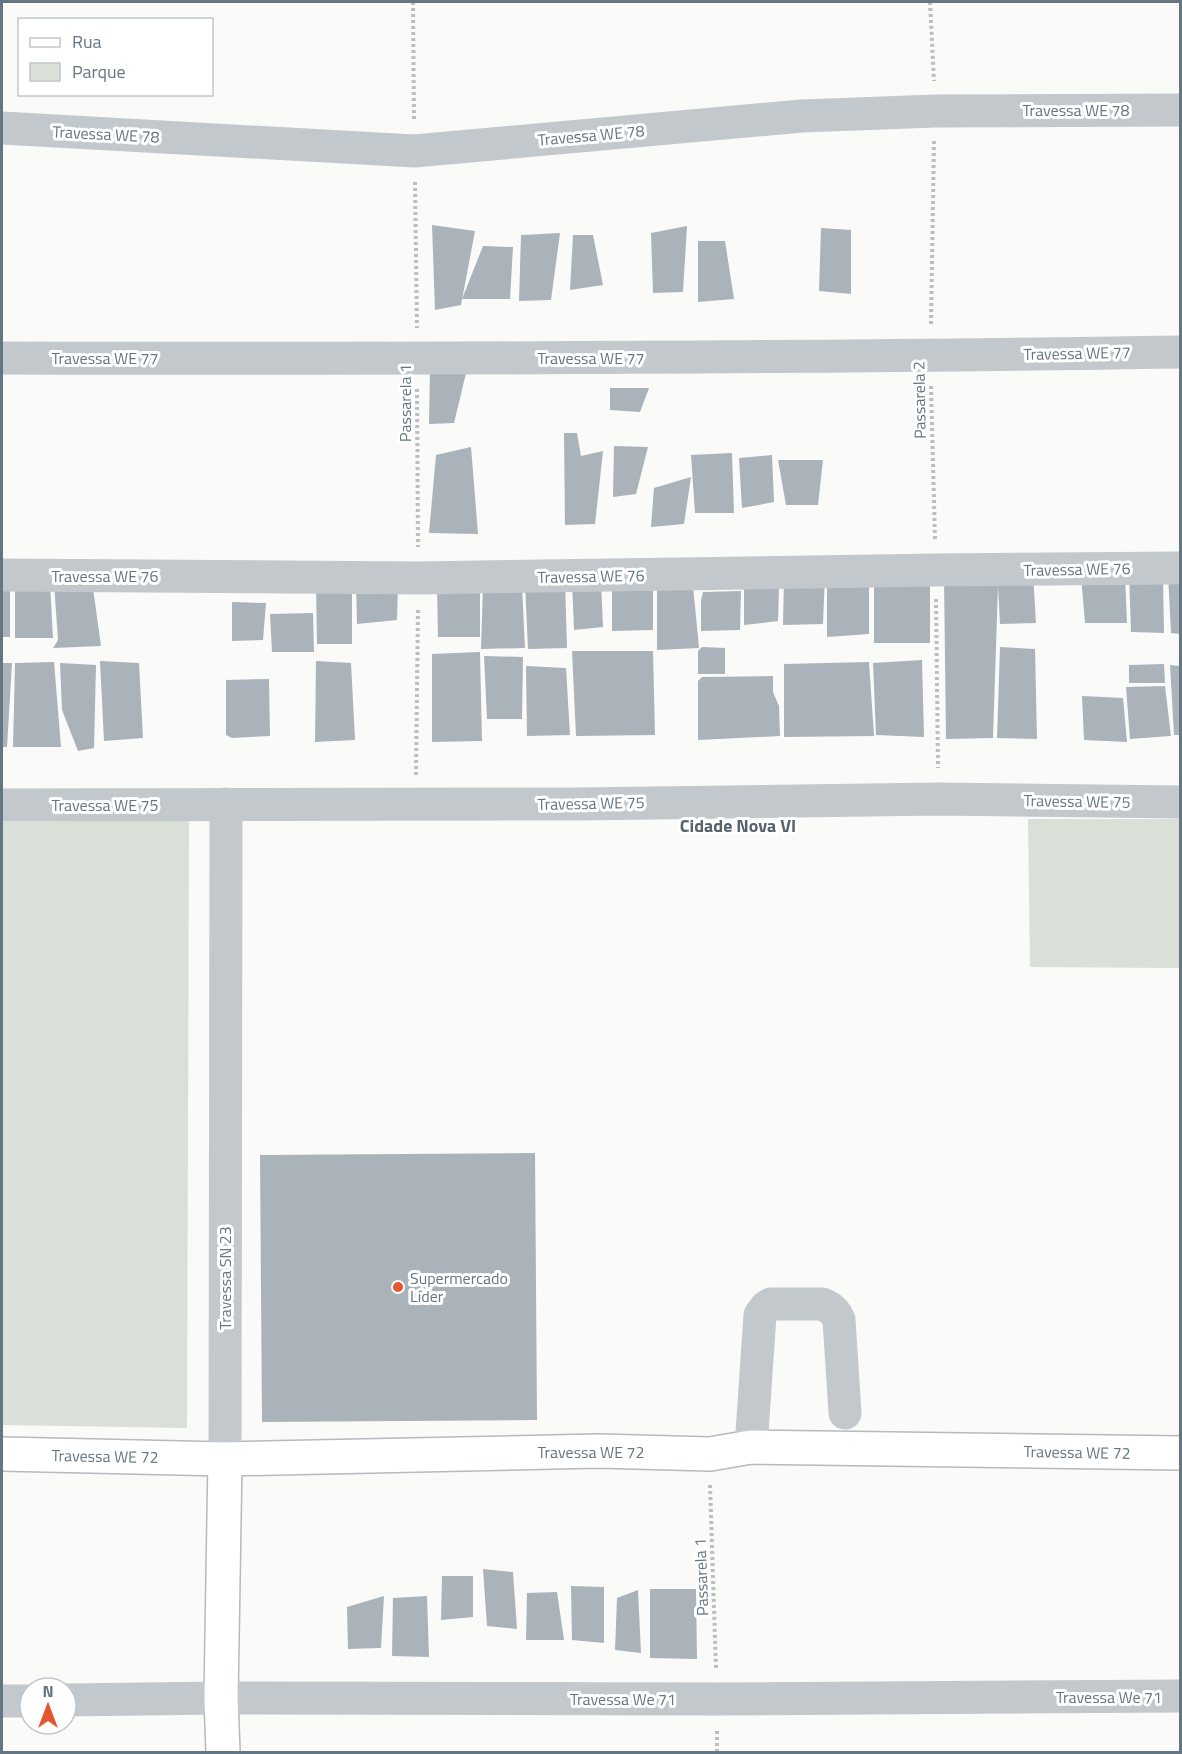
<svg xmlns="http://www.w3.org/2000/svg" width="1182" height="1754" viewBox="0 0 1182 1754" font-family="'Titillium Web',sans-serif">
	<rect width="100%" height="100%" fill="#fafaf8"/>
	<!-- green -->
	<g fill="#dadfd7">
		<path d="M1028,819H1180V968L1030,967Z"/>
		<path d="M189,820L187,1428L2,1425V822Z"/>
	</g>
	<!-- building -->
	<g fill="#aab3b9">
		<path d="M432,225L475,231L461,305L435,310Z"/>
		<path d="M687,226L683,292L653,293L651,233Z"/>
		<path d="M821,228L851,230V294L819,291Z"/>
		<path d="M560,233L551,300L519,301L521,235Z"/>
		<path d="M573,235H593L603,285L570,290Z"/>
		<path d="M698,241H725L734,299L698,302Z"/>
		<path d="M483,246L513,247L510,299H462Z"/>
		<path d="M468,365L454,423L429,424L430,369Z"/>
		<path d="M610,388H649L640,412L610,410Z"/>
		<path d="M564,433H577L581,456L603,451L595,524L565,525Z"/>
		<path d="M614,446L648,447L636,494L613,497Z"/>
		<path d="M471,447L478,534L429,533L436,455Z"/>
		<path d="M732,453L734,513H695L691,455Z"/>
		<path d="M772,455L774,502L742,508L739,458Z"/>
		<path d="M778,460H823L818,505H786Z"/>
		<path d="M691,477L684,524L651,527L654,488Z"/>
		<path d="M930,573V643H874V575Z"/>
		<path d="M1033,574L1036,623L1000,624L998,586L993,738L946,739L944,578Z"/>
		<path d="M1125,574L1127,623H1085L1081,575Z"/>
		<path d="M1168,574H1180V634L1171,633Z"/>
		<path d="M825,575L823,624L783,625L784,577Z"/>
		<path d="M1129,575H1163L1164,633L1131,632Z"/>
		<path d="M869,576V634L827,637V577Z"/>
		<path d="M653,579V630L612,631V581Z"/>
		<rect x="2" y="581" width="8" height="56"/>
		<path d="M15,581L50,583L53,638H15Z"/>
		<path d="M92,581L101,646L53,648L58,640L54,583Z"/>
		<path d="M565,581L567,648L528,649L525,583Z"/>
		<path d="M572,581H601L603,627L574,630Z"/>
		<path d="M356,583H398L397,620L357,624Z"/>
		<path d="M316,584L352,585V644H317Z"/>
		<path d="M480,584V637H438L437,586Z"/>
		<path d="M483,586H522L525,648L481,649Z"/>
		<path d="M657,586H693L699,648L657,650Z"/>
		<path d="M779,586L778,621L744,625V589Z"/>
		<path d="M741,591L740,630L701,631V600L703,592Z"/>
		<path d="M232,602L266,603L263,640L232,641Z"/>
		<path d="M313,613L314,652H272L270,614Z"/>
		<path d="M702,647L725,648V674H698V651Z"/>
		<path d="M1000,647L1035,649L1037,739L997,738Z"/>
		<path d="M572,651H653L655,735L576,736Z"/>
		<path d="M480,652L482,741L432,742V654Z"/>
		<path d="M484,656L523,657L522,719H487Z"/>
		<path d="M922,660L924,737L876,735L873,663Z"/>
		<path d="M100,661L139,663L143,738L104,741Z"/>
		<path d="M316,661L351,663L355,740L315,742Z"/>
		<path d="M54,662L61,747H13L15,663Z"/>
		<path d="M869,662L874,736L784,737V664Z"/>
		<path d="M2,663H12L7,747H2Z"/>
		<path d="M60,663L96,665L94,748L78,751L62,710Z"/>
		<path d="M1164,664L1165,683H1129V665Z"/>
		<path d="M1170,665L1180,666V735H1174Z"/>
		<path d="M526,666L566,668L570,735L527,736Z"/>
		<path d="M773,676V692L779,706L780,736L698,740V681L702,677Z"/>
		<path d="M269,679L270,736L232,738L226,735V680Z"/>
		<path d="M1165,686L1171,736L1130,739L1126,687Z"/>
		<path d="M1082,696L1123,698L1127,742L1084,740Z"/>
		<path d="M535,1153L537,1420L262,1422L260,1155Z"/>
		<path d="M483,1569L513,1572L517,1629L487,1626Z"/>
		<path d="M442,1576H473V1617L441,1620Z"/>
		<path d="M571,1586L604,1587V1643L572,1640Z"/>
		<path d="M650,1589H696L697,1659L650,1658Z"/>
		<path d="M638,1590L641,1653L615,1650L617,1598Z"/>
		<path d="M557,1592L564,1640H526L527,1593Z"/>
		<path d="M384,1596L381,1648L348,1649L347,1607Z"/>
		<path d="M427,1596L429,1657L392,1656L393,1598Z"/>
	</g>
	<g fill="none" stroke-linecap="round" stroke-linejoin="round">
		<defs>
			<g id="major">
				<path d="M2,1454L225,1459L598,1451L710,1454L751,1447L1180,1453"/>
				<path d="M223,1752L221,1698L225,1459"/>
			</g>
		</defs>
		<!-- major casing -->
		<use href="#major" stroke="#b5babe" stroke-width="36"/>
		<!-- path -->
		<g stroke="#bbbfc2" stroke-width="4" stroke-dasharray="3 3" stroke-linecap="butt">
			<path d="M413,2L414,121"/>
			<path d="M930,2L934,81"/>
			<path d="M415,182L417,328"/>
			<path d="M931,324L934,140"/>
			<path d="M931,386L935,540"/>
			<path d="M417,389L418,547"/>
			<path d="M936,599L938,768"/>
			<path d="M416,775L418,608"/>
			<path d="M710,1485L716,1669"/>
			<path d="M717,1752V1728"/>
		</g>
		<!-- minor -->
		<g stroke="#c3c8cc" stroke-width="33">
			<path d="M2,128L414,151L802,116L935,111L1180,110"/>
			<path d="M2,358C395,359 787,358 1180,352"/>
			<path d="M2,575L418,578L936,570L1180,568"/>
			<path d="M2,805L578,804L939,799L1180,802"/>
			<path d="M751,1447L760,1315L766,1307L771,1304H822C830,1307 836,1312 839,1320L845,1413"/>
			<path d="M225,1459L226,804"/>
			<path d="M66,1700L221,1698L717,1699L1180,1696"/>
			<path d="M2,1701H30"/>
		</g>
		<!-- major -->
		<use href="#major" stroke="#fff" stroke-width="33"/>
	</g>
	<!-- markers -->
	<circle fill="#e4572e" stroke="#fff" stroke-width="2" cx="398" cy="1287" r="6"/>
	<g text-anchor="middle" stroke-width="6" stroke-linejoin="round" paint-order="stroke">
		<!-- street labels -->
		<g font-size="16" fill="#657683" stroke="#fff">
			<text x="1076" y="116">Travessa WE 78</text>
			<text transform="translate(106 134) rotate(3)" y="6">Travessa WE 78</text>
			<text transform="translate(591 135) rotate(-5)" y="6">Travessa WE 78</text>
			<text transform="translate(1077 353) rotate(-1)" y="6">Travessa WE 77</text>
			<text x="105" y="364">Travessa WE 77</text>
			<text x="591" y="364">Travessa WE 77</text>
			<text transform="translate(919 400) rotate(-91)" y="6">Passarela 2</text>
			<text transform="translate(405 403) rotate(-90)" y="6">Passarela 1</text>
			<text transform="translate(1077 569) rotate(-1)" y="6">Travessa WE 76</text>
			<text x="105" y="582">Travessa WE 76</text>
			<text transform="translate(591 576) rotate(-1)" y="6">Travessa WE 76</text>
			<text transform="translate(1077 801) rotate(1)" y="6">Travessa WE 75</text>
			<text transform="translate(591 803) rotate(-1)" y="6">Travessa WE 75</text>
			<text x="105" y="811">Travessa WE 75</text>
			<text transform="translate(225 1278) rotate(-90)" y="6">Travessa SN 23</text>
			<text x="591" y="1458">Travessa WE 72</text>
			<text transform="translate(1077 1452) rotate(1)" y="6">Travessa WE 72</text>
			<text transform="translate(105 1456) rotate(1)" y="6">Travessa WE 72</text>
			<text transform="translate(701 1577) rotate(-92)" y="6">Passarela 1</text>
			<text x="1109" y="1703">Travessa We 71</text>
			<text x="623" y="1705">Travessa We 71</text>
		</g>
		<!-- poi labels -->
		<g font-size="16" fill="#657683" stroke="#fff" text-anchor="start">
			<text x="410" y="1284">Supermercado<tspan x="410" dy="18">Líder</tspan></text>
		</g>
		<!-- neighbourhood labels -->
		<g font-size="18" font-weight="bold" fill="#57646e" stroke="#fff">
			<text x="738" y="832">Cidade Nova VI</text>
		</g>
	</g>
	<!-- border -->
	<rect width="1182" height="1754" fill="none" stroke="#657683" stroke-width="6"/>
	<!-- legend -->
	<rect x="18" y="18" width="195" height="78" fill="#ffffff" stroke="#c1c8cd" stroke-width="1.5"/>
	<rect x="30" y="38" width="30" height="9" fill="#ffffff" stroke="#c1c8cd" stroke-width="1.5"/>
	<text x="72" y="48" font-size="18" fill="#657683">Rua</text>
	<rect x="30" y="63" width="30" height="18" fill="#dadfd7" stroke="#c1c8cd" stroke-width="1.5"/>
	<text x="72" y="78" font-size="18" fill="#657683">Parque</text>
	<!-- north arrow -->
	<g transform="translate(48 1706)"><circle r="28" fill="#ffffff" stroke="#c1c8cd" stroke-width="1.5"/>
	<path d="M0-4.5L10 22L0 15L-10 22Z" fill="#e4572e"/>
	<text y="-9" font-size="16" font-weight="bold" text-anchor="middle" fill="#657683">N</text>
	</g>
</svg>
